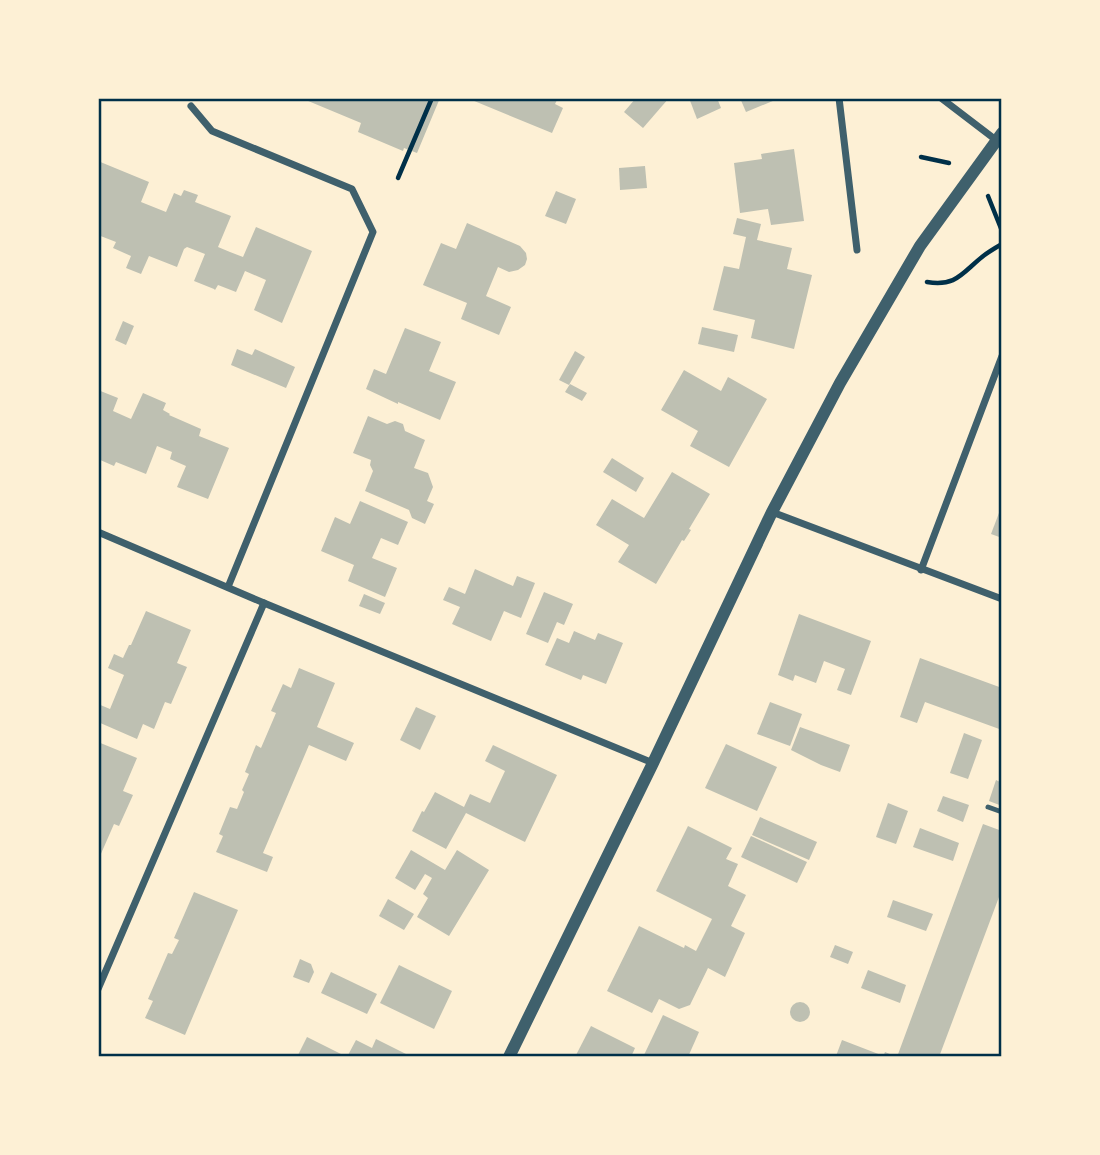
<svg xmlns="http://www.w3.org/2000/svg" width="1100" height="1155" viewBox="0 0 1100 1155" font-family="Quicksand,sans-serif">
	<rect width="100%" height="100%" fill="#fdf0d5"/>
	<!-- building -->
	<g fill="#bec0b2">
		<path d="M301,98H440L417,153L404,148L403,151L358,132L361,123Z"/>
		<path d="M467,98H558L555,104L563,108L552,133Z"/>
		<path d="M636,98H669L643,128L624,112Z"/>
		<path d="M689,98H717L721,108L697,119Z"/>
		<path d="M740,98H780L746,112Z"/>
		<path d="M794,149L804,221L771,225L768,209L740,213L734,163L762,159L761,154Z"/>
		<path d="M98,161L149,182L141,202L166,212L174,193L181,196L184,190L198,195L195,202L231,216L218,247L230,252L243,257L256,227L312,251L282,323L254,310L266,280L245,271L236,292L218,285L215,290L214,289L194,281L205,254L187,247L184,249L177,267L149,256L141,274L126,268L131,256L113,248L116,242L98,235Z"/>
		<path d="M645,166L647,188L620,190L619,168Z"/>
		<path d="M556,191L576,199L566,224L545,216Z"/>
		<path d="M737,218L761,224L757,240L792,248L787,269L812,275L794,349L751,338L755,320L713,310L724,266L739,269L746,237L733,234Z"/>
		<path d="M467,223L520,246L526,253L527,259L525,265L518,270L509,272L498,267L486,296L511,307L499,335L461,319L467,303L423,285L441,243L456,249Z"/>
		<path d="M123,321L134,326L126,345L115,340Z"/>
		<path d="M702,327L738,335L734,352L698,344Z"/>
		<path d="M405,328L441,342L429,371L456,382L440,420L398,402V404L366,389L374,369L386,374Z"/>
		<path d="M237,349L252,355L255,349L295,367L286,388L231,365Z"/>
		<path d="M575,351L585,357L569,385L559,380Z"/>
		<path d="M684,370L721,391L728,377L767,399L729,467L690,446L698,431L661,410Z"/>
		<path d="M570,384L587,393L582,401L565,392Z"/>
		<path d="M98,390L118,398L113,411L131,419L143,393L166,403L163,410L170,414L169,415L201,429L199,436L229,448L208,499L177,487L186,466L170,459L172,452L157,446L146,474L116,462L114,466L98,459Z"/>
		<path d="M368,416L387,424L395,421L403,424L405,431L425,440L414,468L428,473L433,487L427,501L434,504L425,524L412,518L409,510L365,491L373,471L370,465L371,460L353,453Z"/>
		<path d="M612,458L644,478L636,492L603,472Z"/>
		<path d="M672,472L710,494L689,529L691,530L684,541L682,540L656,584L618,562L629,545L596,525L612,499L644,518Z"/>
		<path d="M360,501L408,522L398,545L381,538L372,558L397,568L385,597L348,581L354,565L321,551L335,517L350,524Z"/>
		<path d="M1002,505V538L991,534Z"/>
		<path d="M475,569L513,586L517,576L535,583L521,618L504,611L491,641L452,624L460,607L443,600L449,587L465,594Z"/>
		<path d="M544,592L573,604L564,625L557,622L548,643L526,634Z"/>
		<path d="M364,594L385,603L380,614L359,606Z"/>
		<path d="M146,611L191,630L177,663L187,667L171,704L165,702L154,729L143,724L137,739L98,722V704L110,709L124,675L108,668L114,654L123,658L129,645H131Z"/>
		<path d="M799,614L871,641L851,695L837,690L845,669L824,661L816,683L795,675L793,681L778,675Z"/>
		<path d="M574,631L595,640L598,633L623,643L606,684L583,675L581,680L545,665L557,638L569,643Z"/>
		<path d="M920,658L1002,688V730L925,702L917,723L900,717Z"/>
		<path d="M299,668L335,683L317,727L354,743L346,761L309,745L263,853L273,857L267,872L216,852L223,836L219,834L230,807L237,809L244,792L242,790L249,774L245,772L256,745L261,748L276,713L271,711L283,684L291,688Z"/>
		<path d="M770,702L802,714L790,746L757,734Z"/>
		<path d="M416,707L436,716L420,750L400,740Z"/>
		<path d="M800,727L850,745L840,772L821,765L791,750Z"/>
		<path d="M964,733L982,740L968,779L950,773Z"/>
		<path d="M98,742L137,758L123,791L133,795L119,826L114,824L100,856H98Z"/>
		<path d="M726,744L777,767L757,811L705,788Z"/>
		<path d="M493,745L557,775L525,842L466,813L446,849L412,831L422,811L424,812L435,792L464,807L470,794L490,803L505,771L485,761Z"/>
		<path d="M996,780L1002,783V806L989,801Z"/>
		<path d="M943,796L969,805L963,822L937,811Z"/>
		<path d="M888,803L908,811L896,844L876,837Z"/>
		<path d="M760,817L817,842L809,860L752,835Z"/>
		<path d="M983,824L1002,831V889L939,1057H883L885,1052L897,1057Z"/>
		<path d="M688,826L732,848L726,859L738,864L728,886L746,895L731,926L745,933L725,977L708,968L690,1005L679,1009L659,999L652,1013L607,991L639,926L684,948L685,945L696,951L712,919L656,891Z"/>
		<path d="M920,828L959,843L953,861L913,847Z"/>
		<path d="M751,836L807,862L797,883L741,857Z"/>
		<path d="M411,850L445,870L457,850L489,870L449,936L417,917L428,898L423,894L432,878L425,874L415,890L395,878Z"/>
		<path d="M194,892L238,910L185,1035L145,1018L153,1001L148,999L168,953L172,954L179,940L174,938Z"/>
		<path d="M388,899L414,914L404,930L379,916Z"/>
		<path d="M893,900L933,914L926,931L887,917Z"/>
		<path d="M835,945L853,952L848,964L830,957Z"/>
		<path d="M300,959L311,964L314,972L309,983L293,977Z"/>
		<path d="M399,965L452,991L434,1029L380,1003Z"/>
		<path d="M868,970L906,985L900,1003L861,988Z"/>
		<path d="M331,972L377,994L367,1014L321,993Z"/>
		<circle cx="800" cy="1012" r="10"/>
		<path d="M663,1015L699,1032L688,1057H648L644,1055Z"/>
		<path d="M591,1026L635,1048L631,1057H575Z"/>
		<path d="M307,1037L347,1057H297Z"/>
		<path d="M376,1039L412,1057H347L356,1040L372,1048Z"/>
		<path d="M842,1040L881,1055L880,1057L836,1056Z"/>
	</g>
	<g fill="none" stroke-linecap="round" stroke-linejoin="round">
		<!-- path -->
		<g stroke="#003049" stroke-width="4.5">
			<path d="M921,157L949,163"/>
			<path d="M398,178L432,98"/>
			<path d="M988,196L1002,231"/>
			<path d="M927,282C956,287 962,273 982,257C988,252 995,248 1002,244"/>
		</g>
		<!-- service -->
		<path stroke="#3f606c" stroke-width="5" d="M988,807L1002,812"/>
		<!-- minor -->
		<g stroke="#3f606c" stroke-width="7">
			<path d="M839,98L857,250"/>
			<path d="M941,98L996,140"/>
			<path d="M191,106L212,131L352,189L373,232L228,587"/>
			<path d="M772,512L1002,599"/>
			<path d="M98,532L264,603L653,763"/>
			<path d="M921,570L1002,356"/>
			<path d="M98,989L264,603"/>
		</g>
		<!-- tertiary -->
		<path stroke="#3f606c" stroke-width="12" d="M509,1057L653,763L772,512L840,383L920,246L1002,133"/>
	</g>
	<!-- border -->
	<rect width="1100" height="1155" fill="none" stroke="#fdf0d5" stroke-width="200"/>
	<rect x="100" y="100" width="900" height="955" fill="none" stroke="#003049" stroke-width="2.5"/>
</svg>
